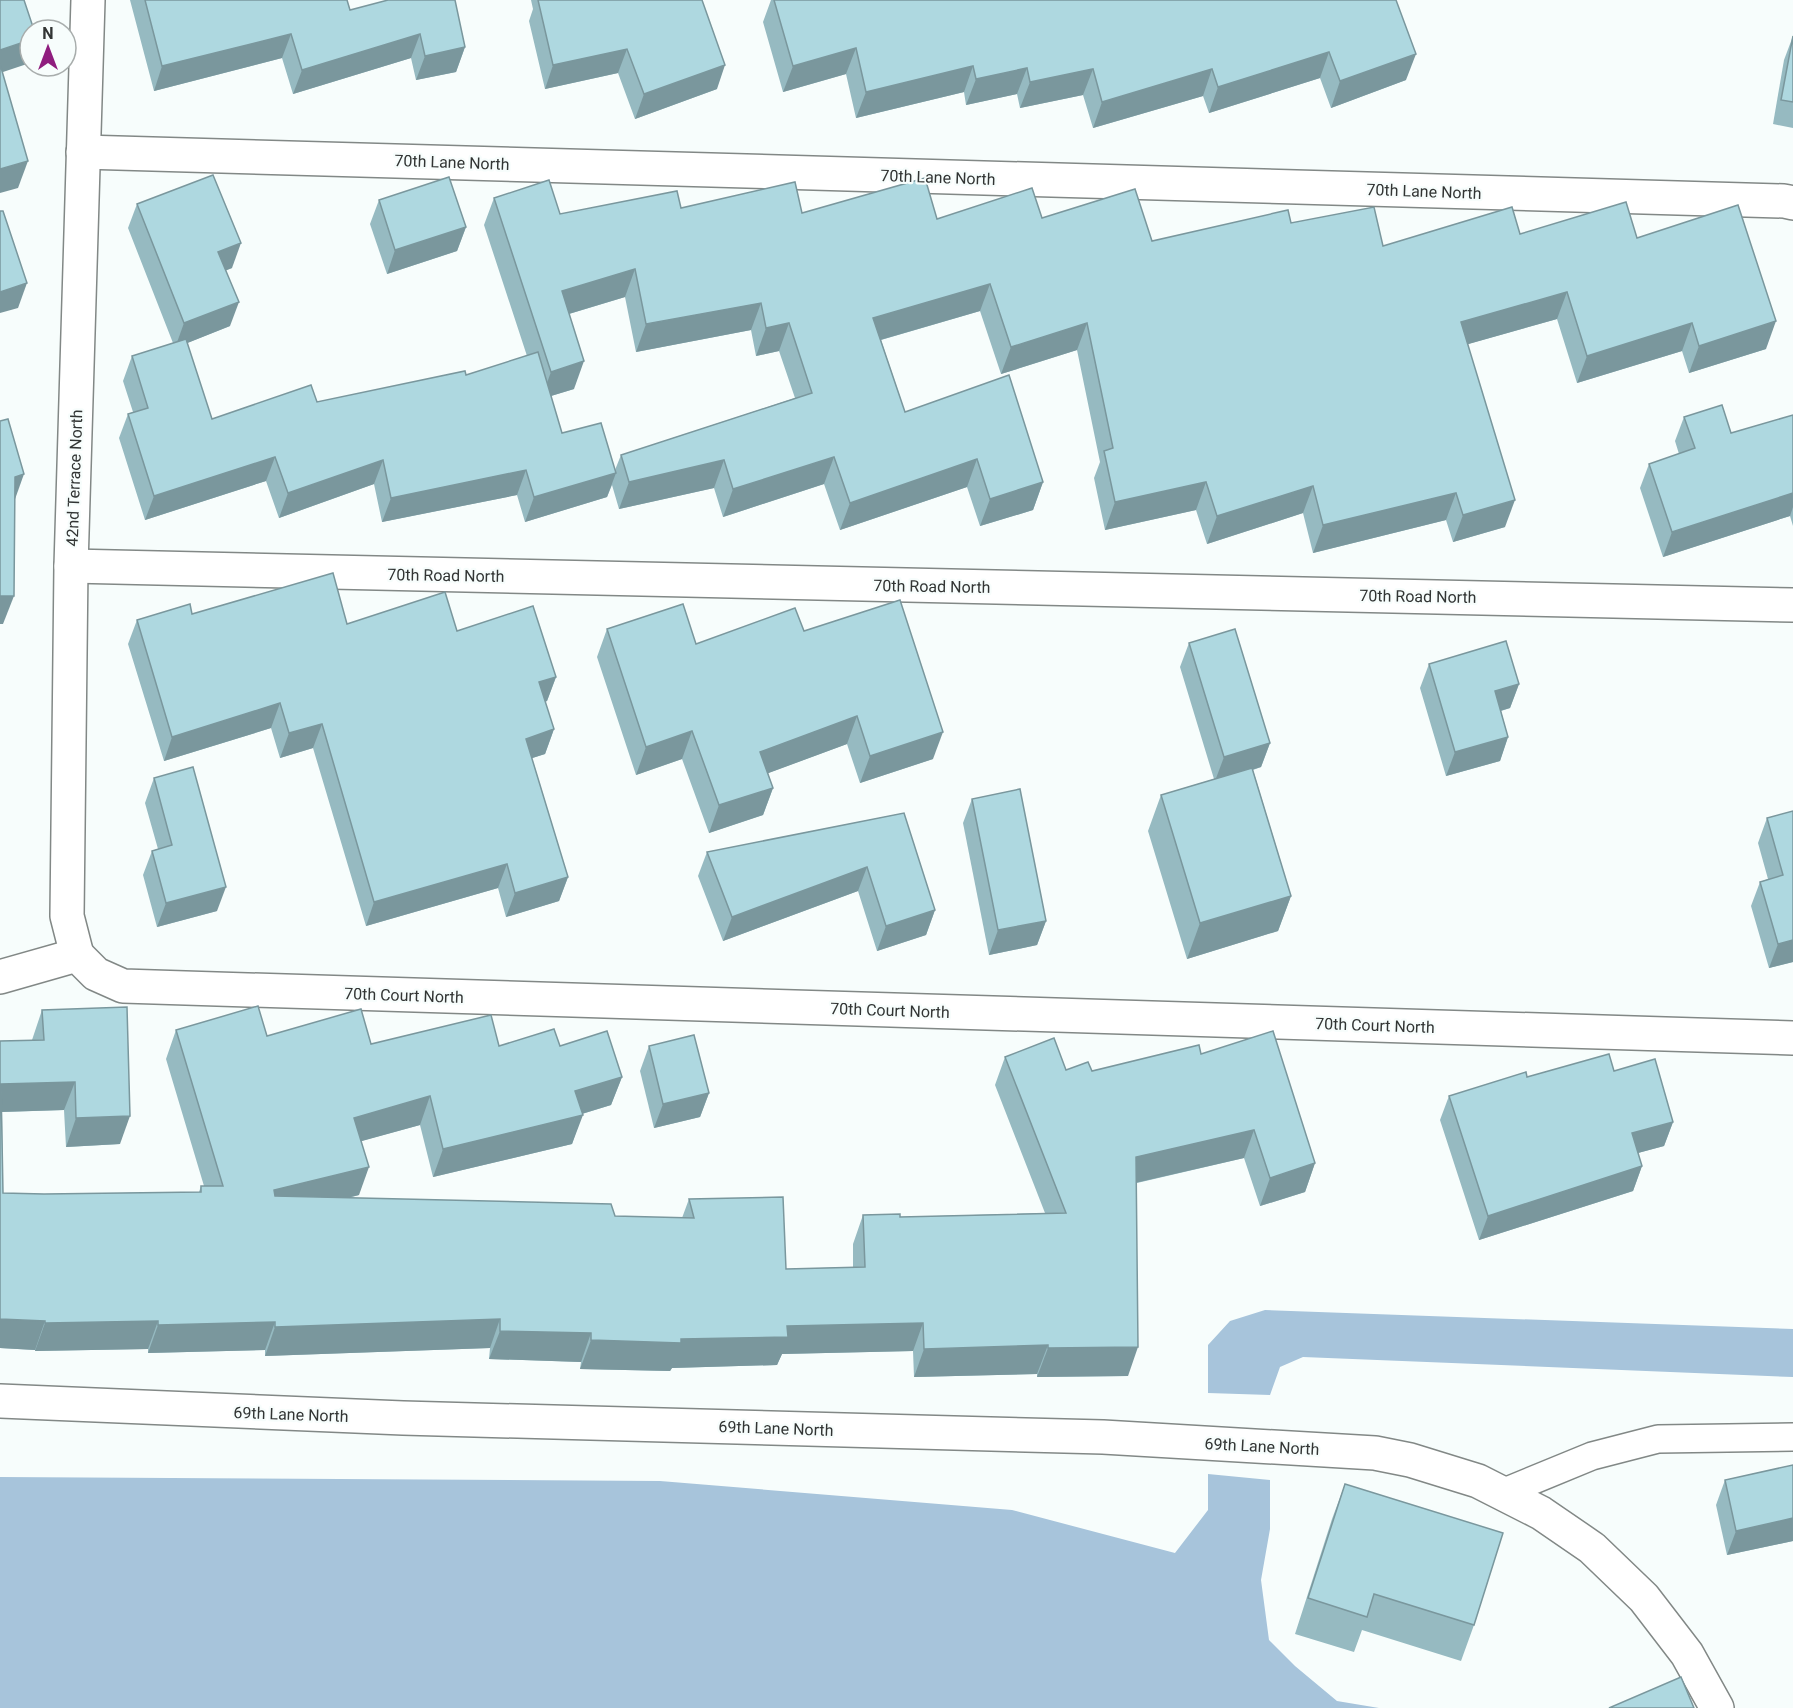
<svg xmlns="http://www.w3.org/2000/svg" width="1793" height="1708" viewBox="0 0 1793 1708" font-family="Roboto,sans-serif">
	<rect width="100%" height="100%" fill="#f7fdfc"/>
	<!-- water -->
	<g fill="#a7c4db">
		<path d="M1265,1310L1793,1329V1377L1303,1357L1280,1367L1270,1395L1208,1393V1345L1230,1321Z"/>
		<path d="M1208,1474L1270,1480V1529L1261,1580L1269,1640L1295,1666L1337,1701L1379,1708H0V1477L660,1481L1012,1510L1175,1553L1208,1510Z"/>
	</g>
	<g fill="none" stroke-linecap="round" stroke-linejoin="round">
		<defs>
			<path id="lane" d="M1502,1493L1592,1456L1658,1439L1793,1437"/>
			<g id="street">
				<path d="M83,152L1784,201L1793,203"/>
				<path d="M71,566L1793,605"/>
				<path d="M77,955L67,916L71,566L88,0"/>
				<path d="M0,977L77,955L96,974L123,986L1793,1038"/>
				<path d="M0,1401L403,1418L1103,1437L1375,1453L1410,1460L1478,1481L1541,1513L1592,1548L1644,1598L1687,1654L1717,1708"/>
			</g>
		</defs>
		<!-- lane casing -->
		<use href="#lane" stroke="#828886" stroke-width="30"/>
		<!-- street casing -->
		<use href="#street" stroke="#828886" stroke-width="36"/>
		<!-- lane -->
		<use href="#lane" stroke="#fff" stroke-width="27"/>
		<!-- street -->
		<use href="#street" stroke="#fff" stroke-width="33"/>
	</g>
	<!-- wall -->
	<g fill="#96bac1" fill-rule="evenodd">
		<path d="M130,0H347L350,10L465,47L456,72L416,80L411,58L293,94L282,58L154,91Z"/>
		<path d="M531,0H702L717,89L635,119L618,73L545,89L529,21L533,9Z"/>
		<path d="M771,0H1396L1406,80L1331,108L1320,78L1209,113L1203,96L1093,128L1083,95L1020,108L1017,94L966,105L964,92L856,118L846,74L783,92L763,22Z"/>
		<path d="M1793,36V128L1773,124L1784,60Z"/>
		<path d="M494,198L560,214L681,208L937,219L1042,218L1152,241L1291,223L1383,246L1520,234L1637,238L1766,349L1689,373L1682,351L1577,383L1557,319L1468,344L1505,527L1453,542L1446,520L1313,553L1303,513L1207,544L1196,510L1105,530L1094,478L1100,462L1077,350L1001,374L980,311L881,340L905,412L1043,482L1033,510L980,526L967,487L840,530L824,484L723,517L714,488L619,509L612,485L607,497L525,522L517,495L382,522L374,484L279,518L266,481L145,520L119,438L128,414L133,412L123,381L132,356L173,343L128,228L137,204L232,268L226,270L230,326L187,343L212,419L317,402L466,375L527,356L484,225ZM625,297L636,352L751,330L756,356L779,351L795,398L621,455L615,470L562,433L551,396L574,389L569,314Z"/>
		<path d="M379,200L466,227L457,251L387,274L370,224Z"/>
		<path d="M1793,415V526L1790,516L1663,557L1640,488L1649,464L1679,454L1675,441L1684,417L1731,433Z"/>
		<path d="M192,614L457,631L556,677L547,701L545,702L554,729L545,754L532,758L568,877L559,901L506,917L498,888L366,926L313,748L280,758L271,728L164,761L128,644L137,620Z"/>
		<path d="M607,629L696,644L804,631L933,759L860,783L847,744L768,773L773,788L763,815L709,833L682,759L636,775L597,657Z"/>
		<path d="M1189,643L1270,743L1261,767L1253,770L1291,896L1278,931L1187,959L1148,831L1161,795L1214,779L1180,667Z"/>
		<path d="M1429,664L1519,684L1510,708L1501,711L1508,737L1500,761L1446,776L1420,688Z"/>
		<path d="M154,778L217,911L157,927L143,875L152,851L158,849L145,803Z"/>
		<path d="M972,799L1046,921L1037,945L989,955L963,823Z"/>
		<path d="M1793,811V962L1769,968L1751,906L1760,882L1768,879L1758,843L1767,818Z"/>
		<path d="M904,813L935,910L926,935L877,951L858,891L723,941L698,876L707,852Z"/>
		<path d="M42,1010L120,1144L66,1147L64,1110L2,1112L3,1193L44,1194L199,1192L201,1186H204L166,1059L176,1030L371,1044L499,1046H560L622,1077L611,1105L582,1114L572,1144L433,1177L420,1125L361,1141L359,1195L348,1198L615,1216L682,1218L689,1199L786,1269L853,1267V1244L863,1215L900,1217L1045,1213L995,1085L1005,1057L1066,1070L1092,1071L1201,1054L1315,1163L1305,1192L1260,1206L1244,1158L1137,1183L1128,1376L1037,1377V1374L914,1377L913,1351L782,1354L777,1365L672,1368L670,1371L580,1369L581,1362L489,1359L490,1348L265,1356V1350L148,1353V1349L35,1351V1350L0,1348V1041L32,1040Z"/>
		<path d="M649,1046L709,1093L700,1117L654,1128L640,1071Z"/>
		<path d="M1614,1071L1673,1122L1664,1146L1638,1153L1642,1166L1633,1191L1479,1240L1440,1120L1449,1096L1527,1077Z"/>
		<path d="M1793,1465V1541L1727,1555L1716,1505L1725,1480Z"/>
		<path d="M1345,1484L1474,1625L1461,1661L1362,1630L1354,1652L1295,1634L1332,1519Z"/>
	</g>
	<!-- shaded-wall -->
	<g fill="#7a979d">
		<path d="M291,34L282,58L154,91L162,66Z"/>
		<path d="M420,34L411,58L293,94L302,70Z"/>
		<path d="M30,40V56L27,64L0,73V50Z"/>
		<path d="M465,47L456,72L416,80L425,56Z"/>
		<path d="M856,48L846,74L783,92L793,66Z"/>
		<path d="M627,49L618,73L545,89L553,65Z"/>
		<path d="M1329,52L1320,78L1209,113L1218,87Z"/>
		<path d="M1416,54L1406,80L1331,108L1340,81Z"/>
		<path d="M725,65L717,89L635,119L644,94Z"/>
		<path d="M973,66L964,92L856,118L866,92Z"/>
		<path d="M1027,68L1017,94L966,105L976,79Z"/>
		<path d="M1093,69L1083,95L1020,108L1030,82Z"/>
		<path d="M1212,69L1203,96L1093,128L1102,102Z"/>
		<path d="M28,161L18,188L0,193V169Z"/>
		<path d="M466,227L457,251L387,274L395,250Z"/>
		<path d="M241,243L232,268L210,277L218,252Z"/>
		<path d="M635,269L625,297L552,319L562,291Z"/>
		<path d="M27,283L18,308L0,313V292Z"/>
		<path d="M990,284L980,311L863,345L873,318Z"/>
		<path d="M1567,292L1557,319L1451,349L1461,322Z"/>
		<path d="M239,302L230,326L175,348L184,323Z"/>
		<path d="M761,303L751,330L636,352L646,324Z"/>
		<path d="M1776,321L1766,349L1689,373L1699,346Z"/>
		<path d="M789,323L779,351L756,356L766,328Z"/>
		<path d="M1087,323L1077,350L1001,374L1011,347Z"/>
		<path d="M1692,323L1682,351L1577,383L1587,356Z"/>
		<path d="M584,361L574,389L541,399L551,372Z"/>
		<path d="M275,457L266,481L145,520L154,496Z"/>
		<path d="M834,457L824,484L723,517L733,489Z"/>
		<path d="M977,459L967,487L840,530L850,503Z"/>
		<path d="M383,460L374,484L279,518L288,493Z"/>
		<path d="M724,460L714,488L619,509L629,482Z"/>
		<path d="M526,470L517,495L382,522L391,498Z"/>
		<path d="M616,473L607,497L525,522L534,497Z"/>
		<path d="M24,474L14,502L15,477Z"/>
		<path d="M1043,482L1033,510L980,526L990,499Z"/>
		<path d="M1206,482L1196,510L1105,530L1115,502Z"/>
		<path d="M1313,486L1303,513L1207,544L1217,516Z"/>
		<path d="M1456,493L1446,520L1313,553L1323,525Z"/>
		<path d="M1793,493V507L1790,516L1663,557L1672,532Z"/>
		<path d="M1515,500L1505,527L1453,542L1463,515Z"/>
		<path d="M0,596H14L3,624H0Z"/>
		<path d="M556,677L547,701L530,706L539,682Z"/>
		<path d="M1519,684L1510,708L1486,715L1495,691Z"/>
		<path d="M280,703L271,728L164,761L172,737Z"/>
		<path d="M857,716L847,744L750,780L760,752Z"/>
		<path d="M322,724L313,748L280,758L289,733Z"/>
		<path d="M554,729L545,754L517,763L526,739Z"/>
		<path d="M692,731L682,759L636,775L646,747Z"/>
		<path d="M943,732L933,759L860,783L870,756Z"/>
		<path d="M1508,737L1500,761L1446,776L1455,752Z"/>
		<path d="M1270,743L1261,767L1215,781L1224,757Z"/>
		<path d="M773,788L763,815L709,833L719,805Z"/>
		<path d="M507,864L498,888L366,926L374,902Z"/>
		<path d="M867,867L858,891L723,941L732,917Z"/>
		<path d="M568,877L559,901L506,917L515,893Z"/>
		<path d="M226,887L217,911L157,927L166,903Z"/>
		<path d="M1291,896L1278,931L1187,959L1200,923Z"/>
		<path d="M935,910L926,935L877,951L886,926Z"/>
		<path d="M1046,921L1037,945L989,955L998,930Z"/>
		<path d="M1793,940V962L1769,968L1778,944Z"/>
		<path d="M622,1077L611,1105L565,1119L583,1115L572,1144L433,1177L443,1149L575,1091Z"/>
		<path d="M75,1082L64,1110L0,1112L1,1084Z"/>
		<path d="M709,1093L700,1117L654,1128L663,1104Z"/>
		<path d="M430,1096L420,1125L344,1146L354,1118Z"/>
		<path d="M130,1116L120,1144L66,1147L76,1118Z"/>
		<path d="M1673,1122L1664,1146L1623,1157L1632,1133Z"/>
		<path d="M1254,1130L1244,1158L1126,1185L1136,1157Z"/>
		<path d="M1315,1163L1305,1192L1260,1206L1270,1178Z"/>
		<path d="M1642,1166L1633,1191L1479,1240L1488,1216Z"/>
		<path d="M369,1167L359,1195L264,1218L274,1190Z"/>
		<path d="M0,1319L45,1321L35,1350L0,1348Z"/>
		<path d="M500,1319L490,1348L265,1356L275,1327Z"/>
		<path d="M158,1321L148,1349L35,1351L45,1323Z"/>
		<path d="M275,1322L265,1350L148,1353L158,1325Z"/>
		<path d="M923,1323L913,1351L782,1354L777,1365L672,1368L670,1371L580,1369L591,1340L681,1339L787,1326Z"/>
		<path d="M500,1331L591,1333L581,1362L489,1359Z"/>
		<path d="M1048,1345L1037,1374L914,1377L924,1349Z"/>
		<path d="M1138,1347L1128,1376L1037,1377L1048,1348Z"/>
		<path d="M1793,1518V1541L1727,1555L1736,1531Z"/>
	</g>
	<!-- building -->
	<g fill="#aed8e0" stroke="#7a979d" stroke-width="1.5">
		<path d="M0,0H24L34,30H30V40L0,50Z"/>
		<path d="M145,0H347L350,10L388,0H455L465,47L425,56L420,34L302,70L291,34L162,66Z"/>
		<path d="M538,0H702L725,65L644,94L627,49L553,65Z"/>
		<path d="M774,0H1396L1416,54L1340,81L1329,52L1218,87L1212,69L1102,102L1093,69L1030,82L1027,68L976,79L973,66L866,92L856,48L793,66Z"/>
		<path d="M1793,36V102L1781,100Z"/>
		<path d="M0,64L28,161L0,169Z"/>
		<path d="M213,175L241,243L218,252L239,302L184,323L137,204Z"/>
		<path d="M449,177L466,227L395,250L379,200Z"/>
		<path d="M925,178L937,219L1032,188L1042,218L1135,189L1152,241L1288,210L1291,223L1374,207L1383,246L1512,207L1520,234L1626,202L1637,238L1738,205L1776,321L1699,346L1692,323L1587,356L1567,292L1461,322L1515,500L1463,515L1456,493L1323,525L1313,486L1217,516L1206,482L1115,502L1104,451L1113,448L1087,323L1011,347L990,284L873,318L905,412L1009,375L1043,482L990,499L977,459L850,503L834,457L733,489L724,460L629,482L621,455L812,393L789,323L766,328L761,303L646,324L635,269L562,291L584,361L551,372L494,198L549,180L560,214L677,191L681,208L795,182L802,213Z"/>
		<path d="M0,211H3L27,283L0,292Z"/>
		<path d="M186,339L212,419L311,385L317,402L465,371L466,375L538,352L562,433L601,423L616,473L534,497L526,470L391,498L383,460L288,493L275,457L154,496L128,414L148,408L132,356Z"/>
		<path d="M1722,405L1731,433L1793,415V493L1672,532L1649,464L1695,448L1684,417Z"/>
		<path d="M8,419L24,474L15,477L14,596H0V421Z"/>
		<path d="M333,573L347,624L445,592L457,631L533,606L556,677L539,682L554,729L526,739L568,877L515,893L507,864L374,902L322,724L289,733L280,703L172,737L137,620L190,604L192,614Z"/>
		<path d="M900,600L943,732L870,756L857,716L760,752L773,788L719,805L692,731L646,747L607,629L683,604L696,644L795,608L804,631Z"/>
		<path d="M1235,629L1270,743L1224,757L1189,643Z"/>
		<path d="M1506,641L1519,684L1495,691L1508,737L1455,752L1429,664Z"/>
		<path d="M193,767L226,887L166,903L152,851L172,845L154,778Z"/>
		<path d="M1252,768L1291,896L1200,923L1161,795Z"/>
		<path d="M1020,789L1046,921L998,930L972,799Z"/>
		<path d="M1793,811V940L1778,944L1760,882L1783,875L1767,818Z"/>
		<path d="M904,813L935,910L886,926L867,867L732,917L707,852Z"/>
		<path d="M258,1006L267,1036L361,1009L371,1044L491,1015L499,1046L554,1029L560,1046L607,1031L622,1077L575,1091L583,1115L443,1149L430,1096L354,1118L369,1167L274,1190L275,1196L611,1204L615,1216L694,1218L689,1199L783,1197L786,1269L865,1267L863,1215L900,1214V1217L1066,1213L1005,1057L1054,1038L1066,1070L1088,1062L1092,1071L1199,1045L1201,1054L1273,1031L1315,1163L1270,1178L1254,1130L1136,1157L1138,1347L1048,1348V1345L924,1349L923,1323L787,1326L788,1337L681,1339V1343L591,1340V1333L500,1331V1319L275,1327V1322L158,1325V1321L45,1323V1321L0,1319V1041L44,1040L42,1010L127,1007L130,1116L76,1118L75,1082L1,1084L3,1193L44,1194L201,1192V1186H223L176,1030Z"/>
		<path d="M694,1035L709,1093L663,1104L649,1046Z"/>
		<path d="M1609,1054L1614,1071L1655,1059L1673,1122L1632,1133L1642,1166L1488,1216L1449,1096L1526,1072L1527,1077Z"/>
		<path d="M1793,1465V1518L1736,1531L1725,1480Z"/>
		<path d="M1345,1484L1503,1533L1474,1625L1374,1594L1367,1617L1308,1598Z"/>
		<path d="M1681,1677L1694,1708H1609Z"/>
	</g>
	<g text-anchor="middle" stroke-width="4.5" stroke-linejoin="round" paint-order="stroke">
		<!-- street labels -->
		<g font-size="16" fill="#323534" stroke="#f7fdfc">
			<text transform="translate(452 162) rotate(2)" y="6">70th Lane North</text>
			<text transform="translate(938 177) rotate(2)" y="6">70th Lane North</text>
			<text transform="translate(1424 191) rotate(2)" y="6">70th Lane North</text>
			<text transform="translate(74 478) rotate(-88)" y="6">42nd Terrace North</text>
			<text transform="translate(446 575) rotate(1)" y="6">70th Road North</text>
			<text transform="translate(932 586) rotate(1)" y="6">70th Road North</text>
			<text transform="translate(1418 596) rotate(1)" y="6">70th Road North</text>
			<text transform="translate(404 995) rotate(2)" y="6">70th Court North</text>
			<text transform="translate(890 1010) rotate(2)" y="6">70th Court North</text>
			<text transform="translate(1375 1025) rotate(2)" y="6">70th Court North</text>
			<text transform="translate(291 1414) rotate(2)" y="6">69th Lane North</text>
			<text transform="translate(776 1428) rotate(2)" y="6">69th Lane North</text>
			<text transform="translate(1262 1446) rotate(3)" y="6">69th Lane North</text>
		</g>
	</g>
	<!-- north arrow -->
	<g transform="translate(48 48)"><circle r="28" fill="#f7fdfc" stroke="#a8adac" stroke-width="1.5"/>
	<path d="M0-4.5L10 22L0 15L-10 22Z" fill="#8f1d7e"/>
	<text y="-9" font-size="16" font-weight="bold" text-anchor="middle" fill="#323534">N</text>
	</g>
</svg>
